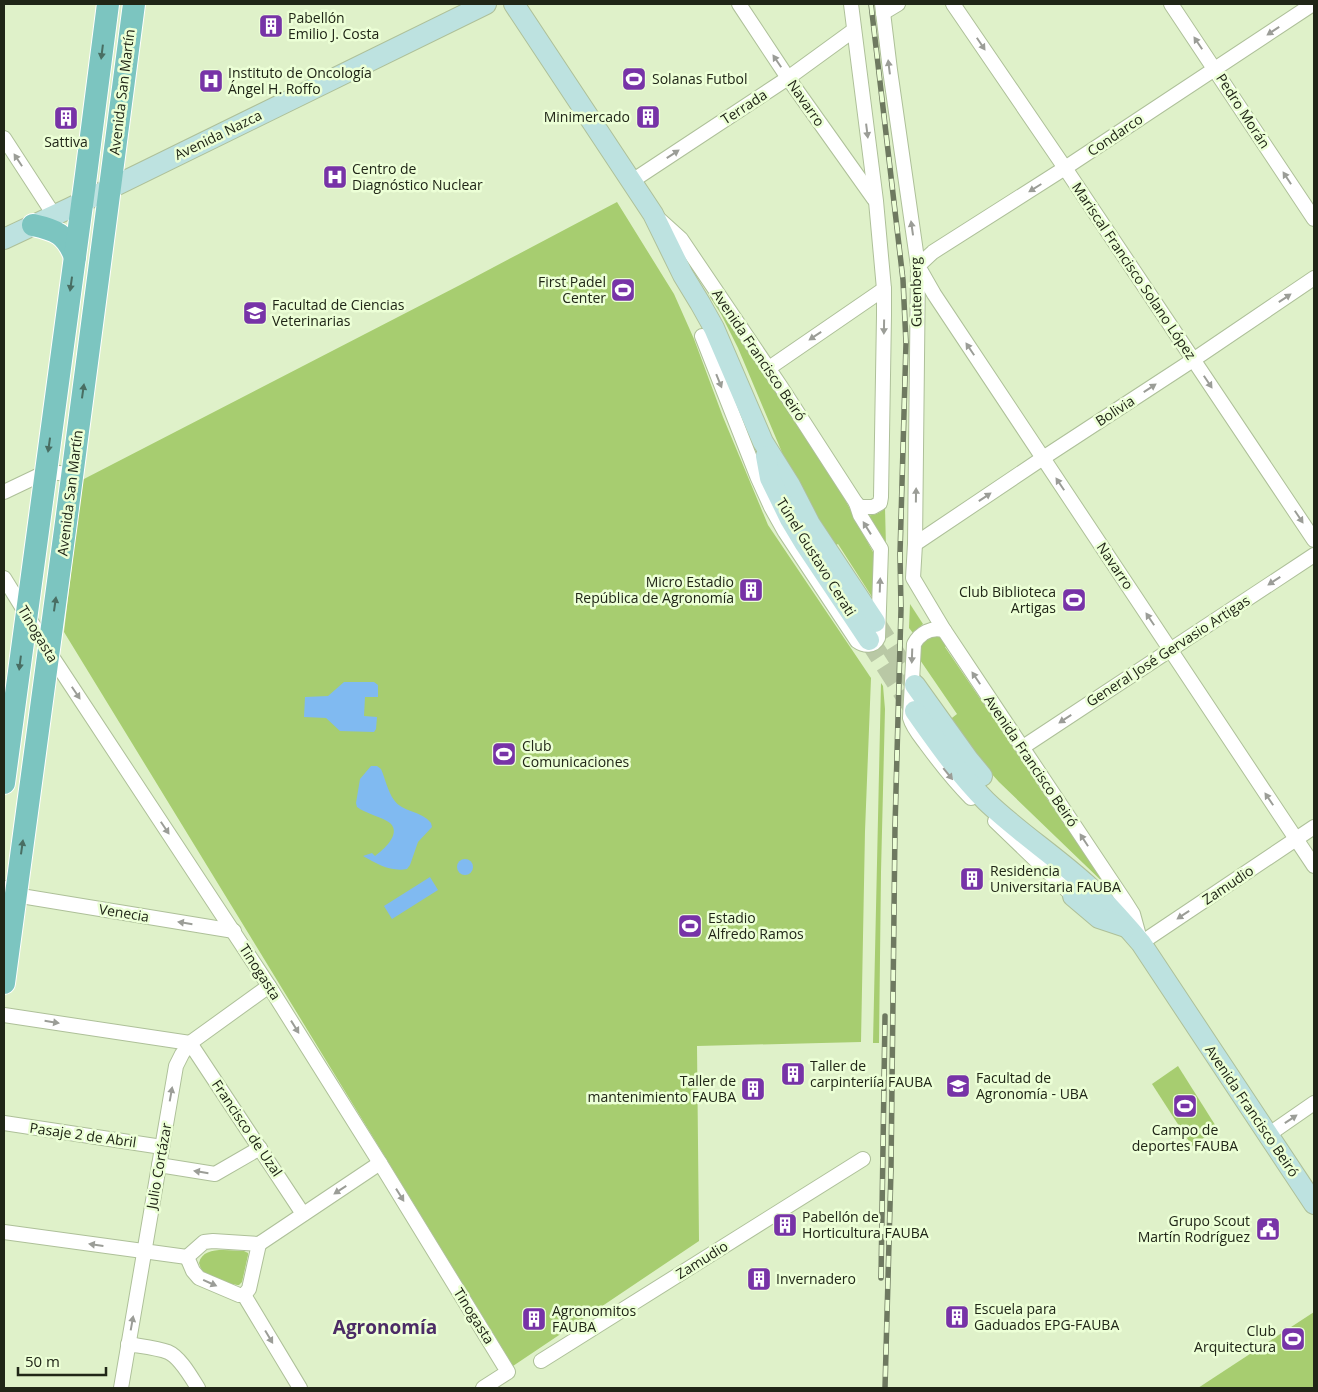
<svg xmlns="http://www.w3.org/2000/svg" width="1318" height="1392" viewBox="0 0 1318 1392" font-family="'Open Sans',sans-serif">
	<rect width="100%" height="100%" fill="#dff1c9"/>
	<!-- green -->
	<g fill="#a7cd70">
		<path d="M617,202L674,294L694,339L723,417L768,525L871,678L865,831L861,1042L697,1046L699,1241L513,1366L64,632L82,480L460,285Z"/>
		<path d="M713,294L822,456L850,509L874,554V600L838,544L833,547L792,476L738,348L721,314L710,297Z"/>
		<path d="M885,507L886,548L865,515C872,516 881,514 885,507Z"/>
		<path d="M910,604L923,624L913,633L909,628Z"/>
		<path d="M941,636L949,644L945,647L996,722L1000,720L1039,778L1035,781L1069,831L1073,828L1111,890L999,782L971,751L948,721L957,714L918,657L920,646L927,637Z"/>
		<path d="M881,683L883,686L885,709L881,872L879,1043H873Z"/>
		<path d="M1178,1066L1217,1128L1192,1146L1152,1084Z"/>
		<path d="M244,1251L248,1253V1255L242,1282L239,1285C231,1285 207,1276 202,1270C200,1268 200,1265 199,1263C203,1245 230,1251 244,1251Z"/>
		<path d="M1314,1312V1388H1198Z"/>
	</g>
	<!-- water -->
	<g fill="#80baf1">
		<path d="M344,682H374L378,685V697H365L364,716L377,717L376,729L374,732L340,731L326,718L304,717L305,697L328,696Z"/>
		<path d="M371,766H377L381,769C385,778 388,792 394,800C402,812 422,811 431,823L432,827L418,842L410,865L407,869C391,872 377,864 363,856L372,853L375,856C383,850 402,834 390,823C383,817 366,814 357,807L356,803L360,779Z"/>
		<circle cx="465" cy="867" r="8"/>
		<path d="M430,877L438,890L392,919L384,906Z"/>
	</g>
	<g fill="none" stroke-linecap="round" stroke-linejoin="round">
		<!-- secondary-tunnel -->
		<g stroke="#b9c8a5" stroke-width="20" stroke-dasharray="20 10" stroke-linecap="butt">
			<path d="M875,622L915,685"/>
			<path d="M869,640L915,711"/>
		</g>
		<defs>
			<g id="minor">
				<path d="M739,4L788,78L874,199"/>
				<path d="M851,4L876,201L884,289V315L881,497L880,503L873,507H860L856,503"/>
				<path d="M882,4L890,70L918,266L915,544L913,578L944,630L1126,903L1133,914L1141,943L1314,827"/>
				<path d="M953,4L1065,168L1314,540"/>
				<path d="M1171,4L1314,219"/>
				<path d="M1313,4L1065,168L933,252L918,266L934,294L1314,866"/>
				<path d="M883,13L898,4"/>
				<path d="M4,138L54,215"/>
				<path d="M632,181L788,78L854,30"/>
				<path d="M660,220L681,239L781,387L856,503L860,515L881,549L878,638C874,647 864,646 857,641L785,532L771,507L757,476L702,336"/>
				<path d="M769,368L884,289"/>
				<path d="M4,492L46,472L72,474"/>
				<path d="M915,544L1043,458L1193,360L1314,278"/>
				<path d="M4,578L40,636L49,652L269,986L380,1163L508,1372L483,1388"/>
				<path d="M944,630C931,627 920,633 914,644L910,718C913,728 920,736 926,744C940,763 954,781 971,798"/>
				<path d="M1023,747L1314,555"/>
				<path d="M995,821L1073,896"/>
				<path d="M4,888L15,895L234,931"/>
				<path d="M4,1015L190,1043L303,1214"/>
				<path d="M4,1123L162,1147"/>
				<path d="M1268,1135L1314,1103"/>
				<path d="M159,1165L215,1174L260,1148"/>
				<path d="M4,1232L187,1257"/>
				<path d="M187,1257L204,1242L213,1241L259,1244L380,1163"/>
				<path d="M187,1257L193,1271L199,1278L239,1295H244"/>
				<path d="M244,1295L300,1388"/>
				<path d="M244,1295L249,1289L259,1244"/>
				<path d="M128,1344C139,1346 158,1348 168,1352C180,1357 191,1377 198,1388"/>
				<path d="M541,1361L863,1159"/>
				<path d="M121,1388L176,1066L182,1054L190,1043L269,986"/>
			</g>
			<g id="secondary">
				<path d="M514,4L653,214L683,275L700,303L714,328L763,442L790,485L810,524L875,622"/>
				<path d="M4,239L70,208L486,4"/>
				<path d="M766,456L770,478L790,519L805,544L869,640"/>
				<path d="M915,685L968,759L982,776"/>
				<path d="M915,711C937,742 959,774 986,801C1017,831 1054,855 1086,884C1106,902 1123,922 1141,943L1314,1204"/>
				<path d="M1073,896L1099,918L1126,927"/>
			</g>
			<g id="primary">
				<path d="M33,225C56,230 66,234 75,257"/>
				<path d="M4,783L86,175L108,4"/>
				<path d="M4,983L67,515L134,4"/>
			</g>
		</defs>
		<!-- minor casing -->
		<use href="#minor" stroke="#aec099" stroke-width="16"/>
		<!-- secondary casing -->
		<use href="#secondary" stroke="#aec099" stroke-width="22"/>
		<!-- primary casing -->
		<use href="#primary" stroke="#fff" stroke-width="24"/>
		<!-- minor -->
		<use href="#minor" stroke="#fff" stroke-width="14"/>
		<!-- secondary -->
		<use href="#secondary" stroke="#bde2e0" stroke-width="20"/>
		<!-- primary -->
		<use href="#primary" stroke="#7cc5c0" stroke-width="22"/>
		<defs>
			<g id="rail">
				<path d="M871,4L903,280L906,343L900,554L901,609L895,827L891,1170L885,1388"/>
				<path d="M881,1278L885,1016"/>
			</g>
		</defs>
		<!-- rail casing -->
		<use href="#rail" stroke="#6e7960" stroke-width="5.5"/>
		<!-- rail -->
		<use href="#rail" stroke="#ecffd6" stroke-width="4" stroke-dasharray="11" stroke-linecap="butt"/>
	</g>
	<!-- one-way arrows -->
	<defs><path id="oneway-solid" d="M-6-.8H1V-3.2L6.5 0L1 3.2V.8H-6Z" transform="scale(1.25)"/></defs>
	<g fill="#9b9d97">
		<use href="#oneway-solid" transform="translate(1273 31) rotate(146)"/>
		<use href="#oneway-solid" transform="translate(1198 43) rotate(-124)"/>
		<use href="#oneway-solid" transform="translate(981 44) rotate(56)"/>
		<use href="#oneway-solid" transform="translate(777 61) rotate(-124)"/>
		<use href="#oneway-solid" transform="translate(889 67) rotate(-97)"/>
		<use href="#oneway-solid" transform="translate(867 131) rotate(83)"/>
		<use href="#oneway-solid" transform="translate(673 154) rotate(-33)"/>
		<use href="#oneway-solid" transform="translate(18 160) rotate(-123)"/>
		<use href="#oneway-solid" transform="translate(1287 178) rotate(-123)"/>
		<use href="#oneway-solid" transform="translate(1035 188) rotate(148)"/>
		<use href="#oneway-solid" transform="translate(912 228) rotate(-98)"/>
		<use href="#oneway-solid" transform="translate(1285 298) rotate(-34)"/>
		<use href="#oneway-solid" transform="translate(884 327) rotate(91)"/>
		<use href="#oneway-solid" transform="translate(815 336) rotate(146)"/>
		<use href="#oneway-solid" transform="translate(970 349) rotate(-124)"/>
		<use href="#oneway-solid" transform="translate(719 381) rotate(68)"/>
		<use href="#oneway-solid" transform="translate(1208 382) rotate(56)"/>
		<use href="#oneway-solid" transform="translate(1150 388) rotate(-33)"/>
		<use href="#oneway-solid" transform="translate(1060 484) rotate(-124)"/>
		<use href="#oneway-solid" transform="translate(916 495) rotate(-89)"/>
		<use href="#oneway-solid" transform="translate(985 497) rotate(-34)"/>
		<use href="#oneway-solid" transform="translate(1299 517) rotate(56)"/>
		<use href="#oneway-solid" transform="translate(867 528) rotate(-122)"/>
		<use href="#oneway-solid" transform="translate(1274 581) rotate(147)"/>
		<use href="#oneway-solid" transform="translate(880 585) rotate(-88)"/>
		<use href="#oneway-solid" transform="translate(1150 619) rotate(-124)"/>
		<use href="#oneway-solid" transform="translate(912 656) rotate(92)"/>
		<use href="#oneway-solid" transform="translate(976 678) rotate(-124)"/>
		<use href="#oneway-solid" transform="translate(76 693) rotate(56)"/>
		<use href="#oneway-solid" transform="translate(1065 719) rotate(147)"/>
		<use href="#oneway-solid" transform="translate(948 774) rotate(51)"/>
		<use href="#oneway-solid" transform="translate(1269 799) rotate(-124)"/>
		<use href="#oneway-solid" transform="translate(165 828) rotate(56)"/>
		<use href="#oneway-solid" transform="translate(1084 840) rotate(-123)"/>
		<use href="#oneway-solid" transform="translate(1183 915) rotate(146)"/>
		<use href="#oneway-solid" transform="translate(185 923) rotate(-171)"/>
		<use href="#oneway-solid" transform="translate(52 1022) rotate(9)"/>
		<use href="#oneway-solid" transform="translate(295 1027) rotate(58)"/>
		<use href="#oneway-solid" transform="translate(171 1094) rotate(-80)"/>
		<use href="#oneway-solid" transform="translate(1291 1119) rotate(-34)"/>
		<use href="#oneway-solid" transform="translate(201 1172) rotate(-171)"/>
		<use href="#oneway-solid" transform="translate(340 1190) rotate(147)"/>
		<use href="#oneway-solid" transform="translate(400 1195) rotate(58)"/>
		<use href="#oneway-solid" transform="translate(96 1245) rotate(-172)"/>
		<use href="#oneway-solid" transform="translate(210 1283) rotate(24)"/>
		<use href="#oneway-solid" transform="translate(132 1323) rotate(-80)"/>
		<use href="#oneway-solid" transform="translate(269 1337) rotate(59)"/>
	</g>
	<g fill="#496e63">
		<use href="#oneway-solid" transform="translate(102 52) rotate(97)"/>
		<use href="#oneway-solid" transform="translate(71 284) rotate(98)"/>
		<use href="#oneway-solid" transform="translate(83 391) rotate(-82)"/>
		<use href="#oneway-solid" transform="translate(49 445) rotate(98)"/>
		<use href="#oneway-solid" transform="translate(55 604) rotate(-82)"/>
		<use href="#oneway-solid" transform="translate(20 663) rotate(97)"/>
		<use href="#oneway-solid" transform="translate(22 847) rotate(-82)"/>
	</g>
	<!-- icons -->
	<defs>
		<symbol id="building-square" viewBox="-11 -11 22 22"><rect x="-9" y="-9" width="18" height="18" rx="4" fill="#7733a7" stroke="#ecffd6"/><path d="M-4-6H4V6H1V3H-1V6H-4ZM-2.5-4.3h1.7v1.8h-1.7ZM.8-4.3h1.7v1.8H.8ZM-2.5-1h1.7V.8h-1.7ZM.8-1h1.7V.8H.8Z" fill="#fff"/></symbol>
		<symbol id="stadium-square" viewBox="-11 -11 22 22"><rect x="-9" y="-9" width="18" height="18" rx="4" fill="#7733a7" stroke="#ecffd6"/><path d="M0-5a6.5 5 0 1 0 0 10a6.5 5 0 1 0 0-10ZM-3.5-1.8h7v3.6h-7Z" fill="#fff"/></symbol>
		<symbol id="hospital-square" viewBox="-11 -11 22 22"><rect x="-9" y="-9" width="18" height="18" rx="4" fill="#7733a7" stroke="#ecffd6"/><path d="M-5-5h3v3.5h4V-5h3V5h-3V1.5h-4V5h-3Z" fill="#fff"/></symbol>
		<symbol id="university-square" viewBox="-11 -11 22 22"><rect x="-9" y="-9" width="18" height="18" rx="4" fill="#7733a7" stroke="#ecffd6"/><path d="M0-5L7-2L0 1L-7-2ZM-4 1L0 2.5L4 1V4Q0 6-4 4Z" fill="#fff"/></symbol>
		<symbol id="civic-square" viewBox="-11 -11 22 22"><rect x="-9" y="-9" width="18" height="18" rx="4" fill="#7733a7" stroke="#ecffd6"/><path d="M-.6-6.5H3V-4.5H.6V-3L4-1V1h2V6H-6V1h2V-1L-.6-3ZM-1.2 2.5V6h2.4V2.5Z" fill="#fff"/></symbol>
	</defs>
	<g fill-rule="evenodd">
		<use href="#building-square" x="257" y="12" width="28" height="28"/>
		<use href="#stadium-square" x="620" y="65" width="28" height="28"/>
		<use href="#hospital-square" x="197" y="67" width="28" height="28"/>
		<use href="#building-square" x="634" y="103" width="28" height="28"/>
		<use href="#building-square" x="52" y="104" width="28" height="28"/>
		<use href="#hospital-square" x="321" y="163" width="28" height="28"/>
		<use href="#stadium-square" x="609" y="276" width="28" height="28"/>
		<use href="#university-square" x="241" y="299" width="28" height="28"/>
		<use href="#building-square" x="737" y="576" width="28" height="28"/>
		<use href="#stadium-square" x="1060" y="586" width="28" height="28"/>
		<use href="#stadium-square" x="490" y="740" width="28" height="28"/>
		<use href="#building-square" x="958" y="865" width="28" height="28"/>
		<use href="#stadium-square" x="676" y="912" width="28" height="28"/>
		<use href="#building-square" x="779" y="1060" width="28" height="28"/>
		<use href="#university-square" x="944" y="1072" width="28" height="28"/>
		<use href="#building-square" x="739" y="1075" width="28" height="28"/>
		<use href="#stadium-square" x="1171" y="1092" width="28" height="28"/>
		<use href="#building-square" x="771" y="1211" width="28" height="28"/>
		<use href="#civic-square" x="1254" y="1215" width="28" height="28"/>
		<use href="#building-square" x="745" y="1265" width="28" height="28"/>
		<use href="#building-square" x="943" y="1303" width="28" height="28"/>
		<use href="#building-square" x="520" y="1305" width="28" height="28"/>
		<use href="#stadium-square" x="1279" y="1325" width="28" height="28"/>
	</g>
	<g text-anchor="middle" stroke-width="5" stroke-linejoin="round" paint-order="stroke">
		<!-- poi labels -->
		<g font-size="14" fill="#202617" stroke="#ecffd6" text-anchor="start">
			<text x="288" y="23">Pabellón<tspan x="288" dy="16">Emilio J. Costa</tspan></text>
			<text x="228" y="78">Instituto de Oncología<tspan x="228" dy="16">Ángel H. Roffo</tspan></text>
			<text x="652" y="84">Solanas Futbol</text>
			<text x="630" y="122" text-anchor="end">Minimercado</text>
			<text x="66" y="147" text-anchor="middle">Sattiva</text>
			<text x="352" y="174">Centro de<tspan x="352" dy="16">Diagnóstico Nuclear</tspan></text>
			<text x="606" y="287" text-anchor="end">First Padel<tspan x="606" dy="16">Center</tspan></text>
			<text x="272" y="310">Facultad de Ciencias<tspan x="272" dy="16">Veterinarias</tspan></text>
			<text x="734" y="587" text-anchor="end">Micro Estadio<tspan x="734" dy="16">República de Agronomía</tspan></text>
			<text x="1056" y="597" text-anchor="end">Club Biblioteca<tspan x="1056" dy="16">Artigas</tspan></text>
			<text x="522" y="751">Club<tspan x="522" dy="16">Comunicaciones</tspan></text>
			<text x="990" y="876">Residencia<tspan x="990" dy="16">Universitaria FAUBA</tspan></text>
			<text x="708" y="923">Estadio<tspan x="708" dy="16">Alfredo Ramos</tspan></text>
			<text x="810" y="1071">Taller de<tspan x="810" dy="16">carpinteriía FAUBA</tspan></text>
			<text x="976" y="1083">Facultad de<tspan x="976" dy="16">Agronomía - UBA</tspan></text>
			<text x="736" y="1086" text-anchor="end">Taller de<tspan x="736" dy="16">mantenimiento FAUBA</tspan></text>
			<text x="1185" y="1135" text-anchor="middle">Campo de<tspan x="1185" dy="16">deportes FAUBA</tspan></text>
			<text x="802" y="1222">Pabellón de<tspan x="802" dy="16">Horticultura FAUBA</tspan></text>
			<text x="1250" y="1226" text-anchor="end">Grupo Scout<tspan x="1250" dy="16">Martín Rodríguez</tspan></text>
			<text x="776" y="1284">Invernadero</text>
			<text x="974" y="1314">Escuela para<tspan x="974" dy="16">Gaduados EPG-FAUBA</tspan></text>
			<text x="552" y="1316">Agronomitos<tspan x="552" dy="16">FAUBA</tspan></text>
			<text x="1276" y="1336" text-anchor="end">Club<tspan x="1276" dy="16">Arquitectura</tspan></text>
		</g>
		<!-- street labels -->
		<g font-size="14" fill="#202617" stroke="#ecffd6">
			<text transform="translate(122 92) rotate(-83)" y="5">Avenida San Martín</text>
			<text transform="translate(806 103) rotate(55)" y="5">Navarro</text>
			<text transform="translate(744 107) rotate(-33)" y="5">Terrada</text>
			<text transform="translate(1243 111) rotate(57)" y="5">Pedro Morán</text>
			<text transform="translate(218 135) rotate(-26)" y="5">Avenida Nazca</text>
			<text transform="translate(1115 135) rotate(-34)" y="5">Condarco</text>
			<text transform="translate(1134 271) rotate(56)" y="5">Mariscal Francisco Solano López</text>
			<text transform="translate(916 292) rotate(-91)" y="5">Gutenberg</text>
			<text transform="translate(759 355) rotate(56)" y="5">Avenida Francisco Beiró</text>
			<text transform="translate(1115 411) rotate(-33)" y="5">Bolivia</text>
			<text transform="translate(70 493) rotate(-83)" y="5">Avenida San Martín</text>
			<text transform="translate(816 557) rotate(58)" y="5">Túnel Gustavo Cerati</text>
			<text transform="translate(1115 566) rotate(56)" y="5">Navarro</text>
			<text transform="translate(38 634) rotate(59)" y="5">Tinogasta</text>
			<text transform="translate(1168 651) rotate(-33)" y="5">General José Gervasio Artigas</text>
			<text transform="translate(1031 761) rotate(56)" y="5">Avenida Francisco Beiró</text>
			<text transform="translate(1228 885) rotate(-34)" y="5">Zamudio</text>
			<text transform="translate(124 913) rotate(9)" y="5">Venecia</text>
			<text transform="translate(260 972) rotate(57)" y="5">Tinogasta</text>
			<text transform="translate(1252 1111) rotate(56)" y="5">Avenida Francisco Beiró</text>
			<text transform="translate(247 1128) rotate(56)" y="5">Francisco de Uzal</text>
			<text transform="translate(83 1135) rotate(8)" y="5">Pasaje 2 de Abril</text>
			<text transform="translate(159 1166) rotate(-80)" y="5">Julio Cortázar</text>
			<text transform="translate(702 1260) rotate(-32)" y="5">Zamudio</text>
			<text transform="translate(474 1316) rotate(58)" y="5">Tinogasta</text>
		</g>
		<!-- district labels -->
		<g font-size="19" font-weight="bold" fill="#4c2c66" stroke="#ecffd6">
			<text x="385" y="1334">Agronomía</text>
		</g>
	</g>
	<!-- border -->
	<rect width="1318" height="1392" fill="none" stroke="#202617" stroke-width="10"/>
	<!-- scale -->
	<path d="M18 1367v8h88v-8" fill="none" stroke="#202617" stroke-width="2.5"/>
	<text x="25" y="1367" font-size="15" fill="#202617" stroke="#ecffd6" stroke-width="4" paint-order="stroke">50 m</text>
</svg>
